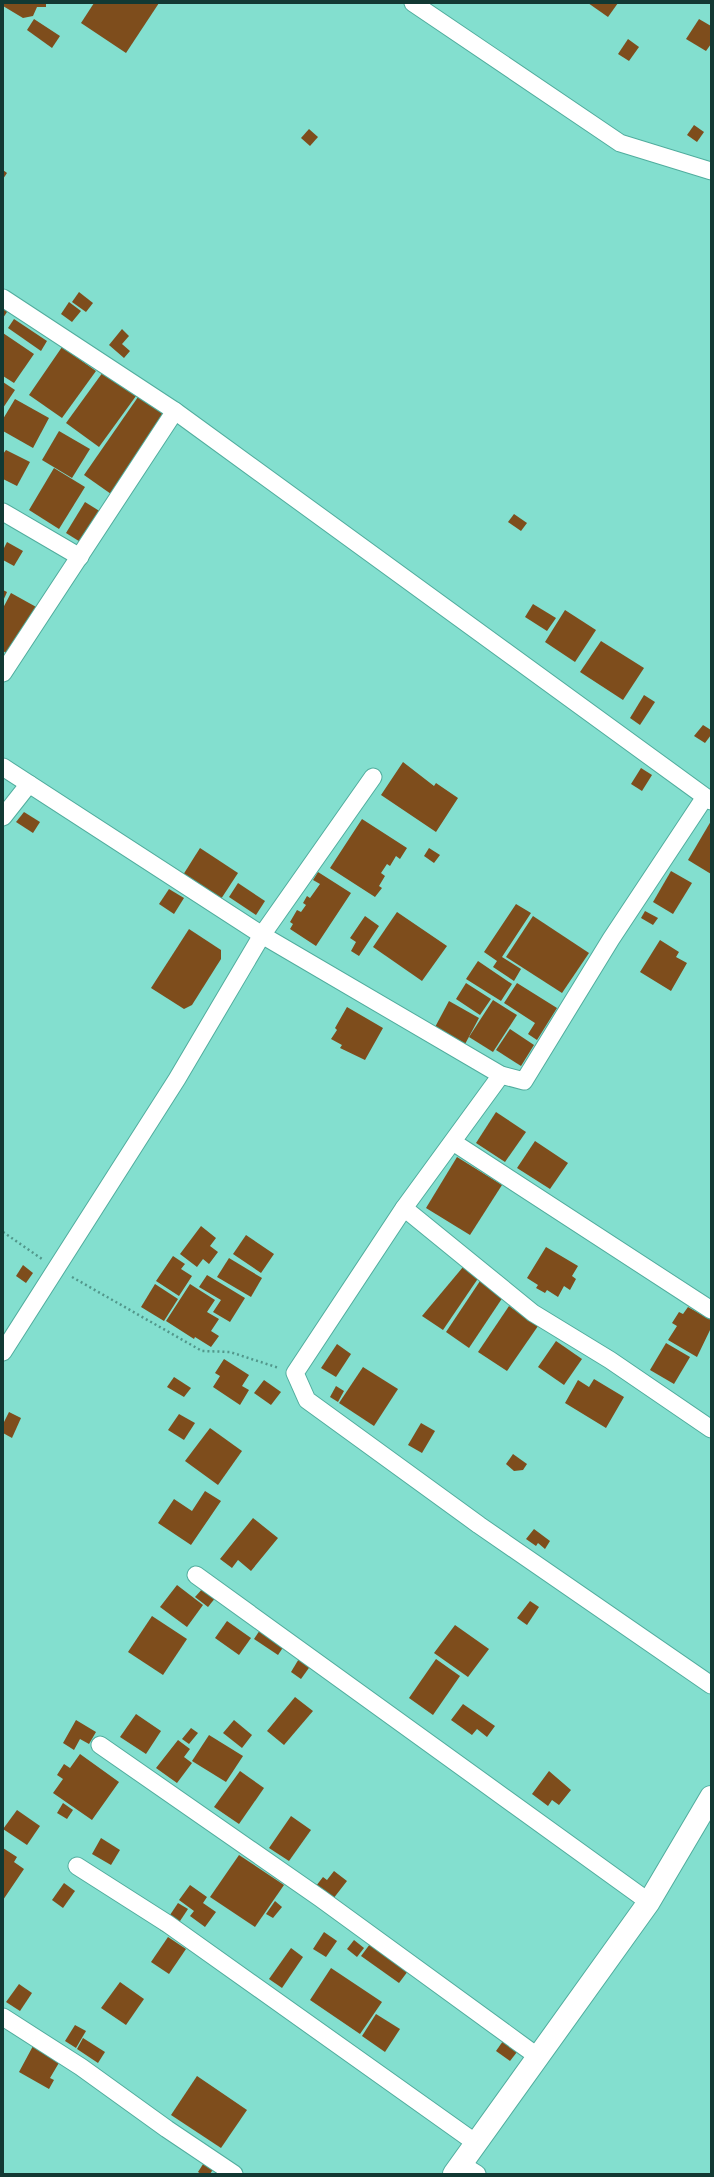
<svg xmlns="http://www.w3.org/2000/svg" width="714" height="2177" viewBox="0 0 714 2177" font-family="Overpass,sans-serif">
	<rect width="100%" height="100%" fill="#83dfcf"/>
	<!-- building -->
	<g fill="#7e4d1c">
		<path d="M3,3H46V7H37L33,16L23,18L3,6Z"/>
		<path d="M94,3H159L126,53L81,23Z"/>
		<path d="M588,3H618L608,17Z"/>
		<path d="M34,19L60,36L52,48L27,30Z"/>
		<path d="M699,19L711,26V44L706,51L686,39Z"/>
		<path d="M628,39L639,47L629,61L618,54Z"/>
		<path d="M694,125L704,132L697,142L687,135Z"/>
		<path d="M309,129L318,137L310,146L301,138Z"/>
		<path d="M3,170L7,173L3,179Z"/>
		<path d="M79,292L93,303L86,312L72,302Z"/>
		<path d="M3,301L11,306L3,318Z"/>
		<path d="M69,302L81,311L72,322L61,314Z"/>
		<path d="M14,319L47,341L41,351L8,328Z"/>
		<path d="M122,329L129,336L122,344L130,351L124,358L109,345Z"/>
		<path d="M3,333L34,354L14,383L3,376Z"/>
		<path d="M62,347L96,371L62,418L29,395Z"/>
		<path d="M103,372L136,396L99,447L66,423Z"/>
		<path d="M3,382L15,390L3,408Z"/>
		<path d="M138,397L165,415L111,494L84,475Z"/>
		<path d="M15,399L49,418L33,448L3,431V419Z"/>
		<path d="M59,431L90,449L72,478L42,460Z"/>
		<path d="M6,450L30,462L17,486L3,479V454Z"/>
		<path d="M54,468L85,487L59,529L29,510Z"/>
		<path d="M85,502L101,512L82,543L66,533Z"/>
		<path d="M514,514L527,523L521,531L508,522Z"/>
		<path d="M7,542L23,551L14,566L3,560V550Z"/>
		<path d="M3,590L7,592L3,601Z"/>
		<path d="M11,593L38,608L11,656L3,651V608Z"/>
		<path d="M533,604L556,618L547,631L525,617Z"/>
		<path d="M565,610L596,630L575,662L545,642Z"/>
		<path d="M601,641L644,668L623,700L580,672Z"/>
		<path d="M644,695L655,702L640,725L630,718Z"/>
		<path d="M703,725L711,730V735L705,743L694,736Z"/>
		<path d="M403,762L434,786L436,783L458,798L436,832L381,795Z"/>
		<path d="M641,768L652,775L642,791L631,784Z"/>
		<path d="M24,812L40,822L33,833L16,822Z"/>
		<path d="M362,819L407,848L400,859L396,856L390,866L387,864L381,873L385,876L379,886L382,888L375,897L330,868Z"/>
		<path d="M711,821V874L688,860Z"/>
		<path d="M200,848L238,873L221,899L183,875Z"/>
		<path d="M429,848L440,855L434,863L424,856Z"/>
		<path d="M671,871L692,883L673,914L653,902Z"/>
		<path d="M318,872L351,893L316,946L290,929L293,924L290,922L297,910L301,912L306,905L303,903L307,896L310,898L320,884L313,880Z"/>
		<path d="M238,883L265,901L256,915L229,897Z"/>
		<path d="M169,889L184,898L174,914L159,904Z"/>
		<path d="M516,904L531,913L502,957L521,969L514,981L493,967L497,961L484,952Z"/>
		<path d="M645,911L658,918L653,925L641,918Z"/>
		<path d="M397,912L447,946L422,981L373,947Z"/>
		<path d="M365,916L379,926L359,956L351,951L356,942L350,938Z"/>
		<path d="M533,916L589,953L562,993L506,957Z"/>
		<path d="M189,929L221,950V959L192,1005L184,1009L151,988Z"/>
		<path d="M660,940L679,952L676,957L687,963L671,991L640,972Z"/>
		<path d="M478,961L512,984L501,1001L466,979Z"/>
		<path d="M466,983L491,999L480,1015L456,999Z"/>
		<path d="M517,983L557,1008L537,1040L528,1034L535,1023L504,1003Z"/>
		<path d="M493,1000L517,1015L493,1052L469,1037Z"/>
		<path d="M449,1001L479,1018L464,1046L434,1029Z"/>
		<path d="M347,1007L383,1028L365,1060L340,1048L342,1045L331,1039L337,1030L335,1028Z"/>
		<path d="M510,1029L534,1045L521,1066L496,1050Z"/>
		<path d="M496,1112L526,1132L505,1162L476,1143Z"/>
		<path d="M535,1141L568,1163L550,1189L517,1168Z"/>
		<path d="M457,1157L502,1185L470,1235L426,1208Z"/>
		<path d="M201,1226L216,1238L210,1246L218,1252L209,1264L203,1259L197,1267L180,1254Z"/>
		<path d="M246,1235L274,1254L261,1273L233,1254Z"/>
		<path d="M546,1247L578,1266L572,1276L576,1279L570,1290L564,1286L558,1297L547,1290L545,1293L536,1288L538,1285L527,1278Z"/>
		<path d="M173,1256L185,1264L181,1269L192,1276L179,1296L156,1281Z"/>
		<path d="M229,1258L262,1278L251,1297L217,1277Z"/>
		<path d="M23,1265L33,1273L26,1283L16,1276Z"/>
		<path d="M463,1267L479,1277L443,1330L422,1316Z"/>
		<path d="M207,1275L245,1298L230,1322L213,1312L221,1300L199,1287Z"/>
		<path d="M480,1281L503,1297L469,1348L446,1332Z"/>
		<path d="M155,1284L178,1299L164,1321L141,1307Z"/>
		<path d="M190,1284L215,1300L207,1312L219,1319L211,1331L219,1336L211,1347L195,1337L194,1339L166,1321Z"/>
		<path d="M509,1306L538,1326L507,1371L478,1352Z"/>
		<path d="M688,1307L711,1320V1328L697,1357L668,1340L677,1326L672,1323L679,1312L683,1314Z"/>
		<path d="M556,1341L582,1359L564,1385L538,1367Z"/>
		<path d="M666,1343L690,1357L674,1384L650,1370Z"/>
		<path d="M337,1344L351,1354L336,1377L321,1368Z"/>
		<path d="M224,1359L249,1375L242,1386L249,1390L240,1405L213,1387L220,1376L215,1373Z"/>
		<path d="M363,1367L398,1389L374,1426L339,1403Z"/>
		<path d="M174,1377L191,1388L184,1397L167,1387Z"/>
		<path d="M594,1379L624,1397L606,1428L565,1403L578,1380L589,1387Z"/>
		<path d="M264,1380L281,1392L271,1405L254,1393Z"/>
		<path d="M336,1386L344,1391L338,1402L330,1397Z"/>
		<path d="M9,1412L21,1418L12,1438L3,1433V1424Z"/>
		<path d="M179,1414L195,1423L184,1440L168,1430Z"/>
		<path d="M421,1423L435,1431L422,1453L408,1445Z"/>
		<path d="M210,1428L242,1451L218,1485L185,1461Z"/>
		<path d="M513,1454L527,1464L523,1470L514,1471L506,1464Z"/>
		<path d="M205,1491L221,1501L191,1545L158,1523L174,1499L192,1511Z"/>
		<path d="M253,1518L278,1538L251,1571L238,1560L232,1568L220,1559Z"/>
		<path d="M534,1529L550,1541L545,1549L538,1543L536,1546L526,1539Z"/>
		<path d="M177,1585L203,1605L187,1627L160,1607Z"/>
		<path d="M204,1587L216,1597L208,1607L195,1597Z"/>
		<path d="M530,1601L539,1607L527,1625L517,1618Z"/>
		<path d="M152,1616L187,1639L163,1675L128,1652Z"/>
		<path d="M227,1621L251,1638L239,1655L215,1638Z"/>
		<path d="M455,1625L489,1649L468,1677L434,1653Z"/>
		<path d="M262,1627L286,1643L278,1655L254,1639Z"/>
		<path d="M300,1657L311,1665L301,1679L291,1672Z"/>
		<path d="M436,1659L460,1676L433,1715L409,1698Z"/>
		<path d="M295,1697L313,1711L284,1745L267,1731Z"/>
		<path d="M463,1704L495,1726L487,1737L477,1729L472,1735L451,1720Z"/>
		<path d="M136,1714L161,1731L146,1754L120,1737Z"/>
		<path d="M76,1720L96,1732L89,1744L80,1739L74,1750L63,1743Z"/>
		<path d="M234,1720L252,1735L242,1748L223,1733Z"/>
		<path d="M191,1728L198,1733L189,1744L182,1739Z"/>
		<path d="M209,1735L243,1756L226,1782L192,1761Z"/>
		<path d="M178,1740L190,1749L184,1757L192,1763L177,1783L156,1768Z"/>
		<path d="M80,1754L119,1782L92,1820L53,1793L63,1779L57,1775L64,1764L70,1768Z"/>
		<path d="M240,1771L264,1788L239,1824L214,1807Z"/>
		<path d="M549,1771L571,1790L559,1805L552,1800L548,1806L532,1794Z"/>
		<path d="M63,1803L73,1810L67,1819L57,1813Z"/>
		<path d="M17,1810L40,1826L27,1845L3,1829Z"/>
		<path d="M291,1816L311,1830L289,1861L269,1848Z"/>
		<path d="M101,1838L120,1850L111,1865L92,1854Z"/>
		<path d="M3,1848L17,1857L14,1862L24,1869L3,1900Z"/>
		<path d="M239,1855L284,1885L255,1927L210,1897Z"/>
		<path d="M334,1871L347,1881L333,1899L316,1886L323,1877L327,1880Z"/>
		<path d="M64,1883L75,1891L63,1908L52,1900Z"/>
		<path d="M190,1885L207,1897L203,1903L216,1912L205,1927L190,1916L194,1911L179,1900Z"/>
		<path d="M275,1901L282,1907L273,1918L266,1914Z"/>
		<path d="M178,1903L188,1909L170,1936L160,1930Z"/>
		<path d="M324,1932L337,1941L326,1957L313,1949Z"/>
		<path d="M168,1937L186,1949L169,1974L151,1962Z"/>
		<path d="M354,1940L364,1948L357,1957L347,1949Z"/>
		<path d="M370,1944L408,1971L399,1983L361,1956Z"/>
		<path d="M291,1948L303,1957L282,1988L269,1979Z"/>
		<path d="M331,1968L382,2002L360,2034L310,2000Z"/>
		<path d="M120,1982L144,1999L126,2025L101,2008Z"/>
		<path d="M19,1984L32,1993L20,2011L6,2002Z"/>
		<path d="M376,2014L400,2029L385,2052L362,2036Z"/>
		<path d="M75,2025L86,2031L76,2048L65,2041Z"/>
		<path d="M83,2038L105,2052L98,2063L77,2049Z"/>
		<path d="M503,2041L517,2052L510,2061L496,2051Z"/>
		<path d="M33,2046L60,2061L50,2078L54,2080L49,2089L19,2072Z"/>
		<path d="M197,2076L247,2110L221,2148L171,2115Z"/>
		<path d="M205,2161L214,2168L210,2174H201L198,2172Z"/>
	</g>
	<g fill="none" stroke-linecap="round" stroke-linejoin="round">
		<defs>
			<g id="street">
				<path d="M413,3L620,143L711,171"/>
				<path d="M3,298L175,411L711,801"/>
				<path d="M3,512L80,557"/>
				<path d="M3,673L175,411"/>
				<path d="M3,767L262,935L501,1075L524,1081L611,939L705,797"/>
				<path d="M3,817L29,784"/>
				<path d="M501,1075L404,1208L295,1373L307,1400L479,1525L711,1685"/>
				<path d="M453,1142L711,1310"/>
				<path d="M404,1208L533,1313L610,1360L711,1429"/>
				<path d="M3,1352L177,1079L262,935L373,777"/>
				<path d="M196,1575L649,1902"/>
				<path d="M100,1745L320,1898L537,2056"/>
				<path d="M77,1866L168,1924L476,2143"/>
				<path d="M3,2017L81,2067L167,2129L234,2174"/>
				<path d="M461,2164L477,2174"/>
			</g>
			<path id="secondary" d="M454,2174L649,1902L711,1797"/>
		</defs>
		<!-- street casing -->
		<use href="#street" stroke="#51ad9e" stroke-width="19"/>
		<!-- secondary casing -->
		<use href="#secondary" stroke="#51ad9e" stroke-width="24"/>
		<!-- path -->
		<g stroke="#52978b" stroke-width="2.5" stroke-dasharray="2 3" stroke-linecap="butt">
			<path d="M3,1232L42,1259"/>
			<path d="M72,1277L202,1351L230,1352L279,1368"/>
		</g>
		<!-- street -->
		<use href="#street" stroke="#fff" stroke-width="17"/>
		<!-- secondary -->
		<use href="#secondary" stroke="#fff" stroke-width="22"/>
	</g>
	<!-- border -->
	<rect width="714" height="2177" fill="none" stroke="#123933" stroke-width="8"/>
</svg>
